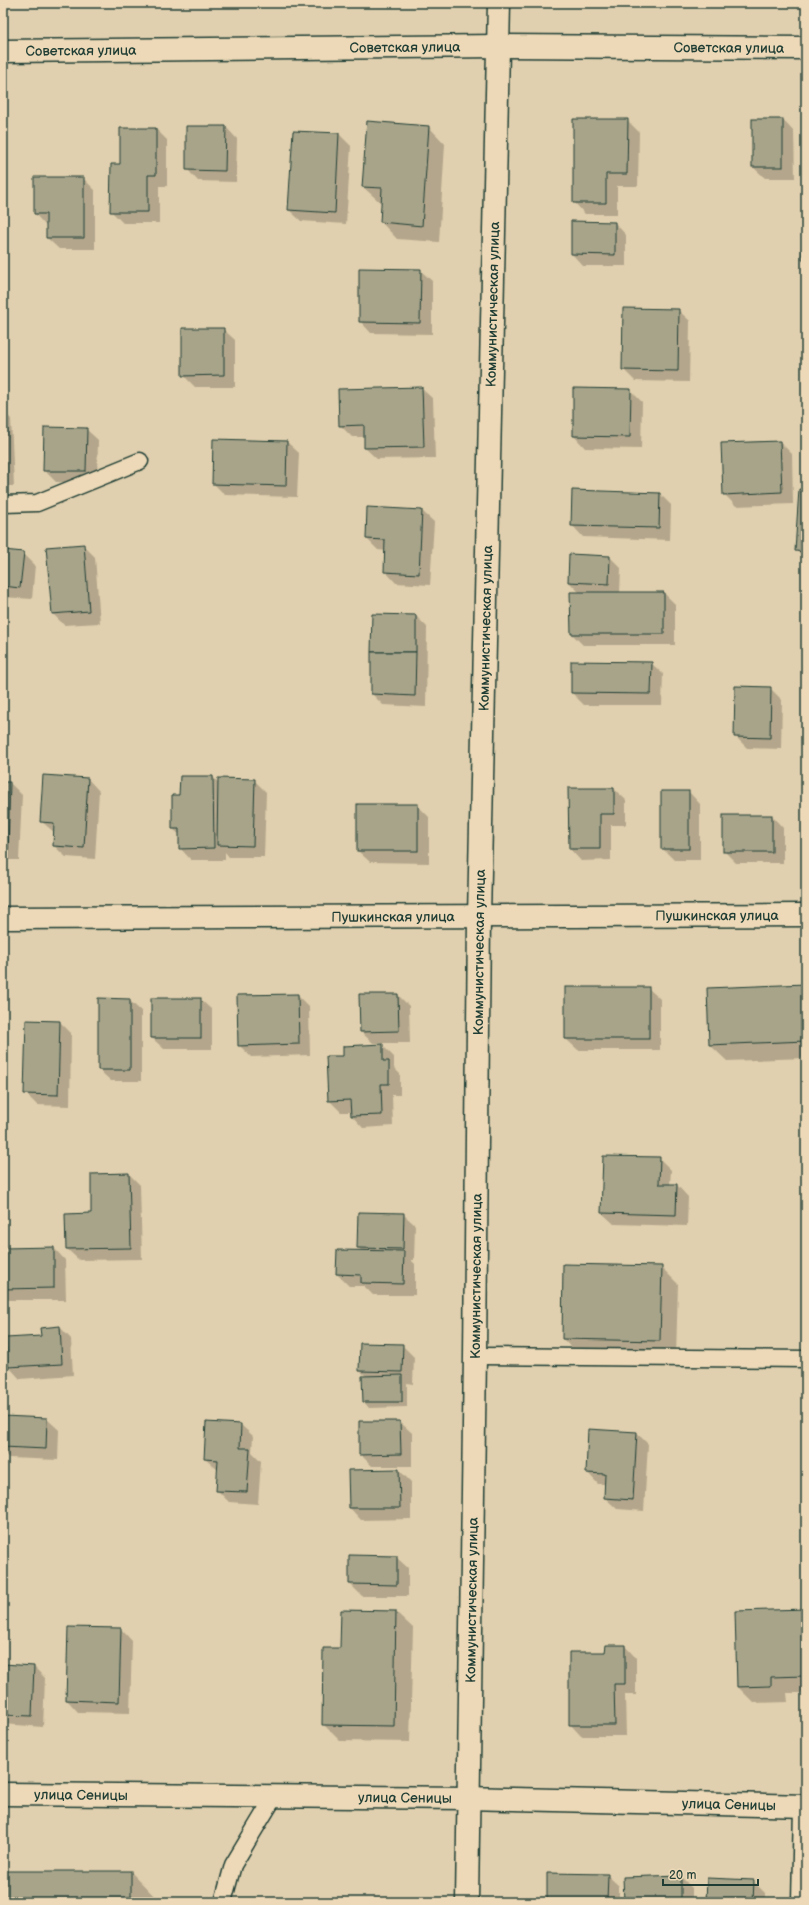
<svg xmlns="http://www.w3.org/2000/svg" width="809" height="1905" viewBox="0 0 809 1905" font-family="'Balsamiq Sans',sans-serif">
	<rect width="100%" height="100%" fill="#e1d0af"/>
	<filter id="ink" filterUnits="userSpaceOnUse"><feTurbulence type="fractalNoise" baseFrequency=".025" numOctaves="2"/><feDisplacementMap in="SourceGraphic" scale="8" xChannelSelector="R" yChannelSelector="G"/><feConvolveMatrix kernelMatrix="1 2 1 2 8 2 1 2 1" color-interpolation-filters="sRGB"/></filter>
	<g filter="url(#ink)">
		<!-- shadow -->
		<g fill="#0003">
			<path d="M627,120L639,132L638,186H617V214H585L574,202Z"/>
			<path d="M783,120L794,132L795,178H765L753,167Z"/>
			<path d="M226,127L237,139L236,182L198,181L187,169Z"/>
			<path d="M429,127L445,144L439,242L397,239L381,222L382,204L363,187Z"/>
			<path d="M156,129L167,140V186H159V223H123L111,211L121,165Z"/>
			<path d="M294,132L339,134L351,146L346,224L301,221L289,210Z"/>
			<path d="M35,178H83L95,190V249H59L47,238L46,226L35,214Z"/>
			<path d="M572,222L615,223L626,235V266H583L572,254Z"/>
			<path d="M420,270L432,281V334L371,333L360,321Z"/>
			<path d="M678,310L690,321L689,382L635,381L623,369Z"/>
			<path d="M223,329L235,340V387H195L183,375Z"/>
			<path d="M421,388L433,399L435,458L377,459L365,448V437H352L340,425Z"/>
			<path d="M630,390L642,402L641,449L585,448L574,436Z"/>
			<path d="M3,411L11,419L14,486H3Z"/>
			<path d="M86,429L98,440L97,483L56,482L44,470Z"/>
			<path d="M214,440L287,442L299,453L297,497L225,495L213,483Z"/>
			<path d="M780,442L792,454L793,504L736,506L724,494Z"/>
			<path d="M806,491V561L796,550Z"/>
			<path d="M660,494L671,505L670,540L583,537L572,525Z"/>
			<path d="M422,511L434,522L430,585L396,583L385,571L386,551L378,550L367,539Z"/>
			<path d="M83,545L95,557L100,623L64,625L53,614Z"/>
			<path d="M3,551L23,553L35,565L32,599L3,597Z"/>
			<path d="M610,557L621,568L620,593H664L675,604V645H583L572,634L580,593L569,582Z"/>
			<path d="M416,616L427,627L426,707L383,705L372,694Z"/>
			<path d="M651,663L663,674L662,705H584L572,693Z"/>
			<path d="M770,688L782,700L781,749L747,748L735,736Z"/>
			<path d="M213,777L219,783L254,780L266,792L264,857H229L225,852V860H191L180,848V835L173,829L180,796Z"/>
			<path d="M88,779L99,791L95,859L66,857L54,846L55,833L41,821Z"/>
			<path d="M3,783H10L22,795L19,860H3Z"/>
			<path d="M614,789L626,800V825H611V860L581,861L570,849Z"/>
			<path d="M689,792L700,804V860H674L662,848Z"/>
			<path d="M417,805L429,817V863L370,862L358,851Z"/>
			<path d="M772,816L783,828V863H736L724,851Z"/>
			<path d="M806,985V1058L727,1061L710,1045Z"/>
			<path d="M648,988L660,999V1050H578L566,1039Z"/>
			<path d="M297,995L309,1007L310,1055L251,1057L239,1045Z"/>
			<path d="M398,995L409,1006L410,1043H373L361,1032Z"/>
			<path d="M200,999L212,1010V1049H164L152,1038Z"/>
			<path d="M129,1000L141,1011V1081H111L99,1070Z"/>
			<path d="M3,1015L4,1060H3Z"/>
			<path d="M60,1022L71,1033L70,1106L37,1105L25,1093Z"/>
			<path d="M382,1045L394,1057V1068L400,1074V1095H392L393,1126L363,1128L352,1116L351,1112H341L329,1100L344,1057Z"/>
			<path d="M659,1158L671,1170L670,1185H677L688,1197L687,1226L614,1224L602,1213Z"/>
			<path d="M129,1174L140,1185L142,1259L79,1260L67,1249L92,1214Z"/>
			<path d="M403,1214L415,1225L414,1260H411L415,1264V1295H373L364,1286H349L337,1274L362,1251L358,1248Z"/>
			<path d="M54,1248L65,1260L66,1300H9L3,1294V1249Z"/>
			<path d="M661,1267L678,1284L676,1357L579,1356L563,1339Z"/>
			<path d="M60,1327L71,1339L73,1375L20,1379L9,1367L7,1339L42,1337Z"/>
			<path d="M402,1345L414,1357L413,1384L407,1383V1407L369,1408L364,1402L366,1376L360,1371Z"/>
			<path d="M3,1417L47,1419L59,1430L58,1460L9,1458L3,1452Z"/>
			<path d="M400,1422L412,1433V1466H372L360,1454Z"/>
			<path d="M241,1425L253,1436L252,1452L261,1461L258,1504L229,1502L217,1490L218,1470L205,1459Z"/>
			<path d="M636,1432L648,1444L644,1511L617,1509L605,1498L606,1484H598L587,1472Z"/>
			<path d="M399,1470L411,1482V1519L361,1520L350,1508L349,1471Z"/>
			<path d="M396,1557L408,1568V1596H362L350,1584Z"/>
			<path d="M806,1610V1693H787L788,1702L754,1703L737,1686Z"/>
			<path d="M342,1611L396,1612L413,1628L410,1742L340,1741L323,1724L341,1649Z"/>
			<path d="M69,1628L121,1629L132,1641L130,1713L78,1712L67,1700Z"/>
			<path d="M625,1646L636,1658V1695H625L626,1736H581L570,1724L606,1653Z"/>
			<path d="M3,1665L34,1667L45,1678L43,1727L3,1724Z"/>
			<path d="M3,1872H131L157,1899V1902H3Z"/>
			<path d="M607,1875L619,1886V1902H548Z"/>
			<path d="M680,1876L692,1888V1902H625Z"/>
			<path d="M753,1881L765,1893V1902H707Z"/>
		</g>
		<!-- building -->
		<g fill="#a7a48a" stroke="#1f3d34">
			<path d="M573,119H628L627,174H606V203H573Z"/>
			<rect x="752" y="119" width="31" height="48"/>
			<path d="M367,121L429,126L422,226L380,222L382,188L362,187Z"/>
			<path d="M186,126H226L225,171L186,170Z"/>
			<path d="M120,128H156V175H148V212H110L111,164H120Z"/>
			<path d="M293,131L339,133L335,213L288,210Z"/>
			<path d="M34,177H84V238H46V214H34Z"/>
			<path d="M804,206H806V260H802Z"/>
			<path d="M571,221L615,222V255L571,254Z"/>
			<path d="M359,268L421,269L420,323L359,322Z"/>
			<path d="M623,308L679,309L678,371L622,370Z"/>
			<path d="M182,328H224V375L182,376Z"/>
			<path d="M422,387L424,447L364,448V425L339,426L338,389Z"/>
			<path d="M573,388L631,389L630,437L573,436Z"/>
			<path d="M44,427L87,428L86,471H43Z"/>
			<path d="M213,439L287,441L286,486L212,484Z"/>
			<path d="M780,441L782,492L723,495L721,443Z"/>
			<path d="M799,489L806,490V552L795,551Z"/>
			<path d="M572,490L660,493L659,528L571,526Z"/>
			<path d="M367,507L422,510L419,574L384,572L385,540L366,539Z"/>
			<path d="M84,544L89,611L52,614L46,547Z"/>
			<path d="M3,550L24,552L20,588L3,586Z"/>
			<path d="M569,554L610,556L609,584L568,582Z"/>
			<path d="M570,592H664V634H571Z"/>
			<path d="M372,614L416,615V652H371Z"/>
			<path d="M371,652H416L415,696L371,694Z"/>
			<path d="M571,661L652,662L651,694L571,693Z"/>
			<path d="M735,686L771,687L770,738L734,737Z"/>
			<path d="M43,775L88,778L84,848L53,846L54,823L40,822Z"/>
			<path d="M180,776H213L214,848L179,849V829H172V795H179Z"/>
			<path d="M218,778L255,779L253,846L217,845Z"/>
			<path d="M3,782H10L8,849H3Z"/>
			<path d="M568,788H614V814H600V849H569Z"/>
			<rect x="661" y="791" width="28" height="58"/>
			<rect x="357" y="804" width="61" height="47"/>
			<rect x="723" y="815" width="49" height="37"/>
			<path d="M806,984V1041L709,1045L707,988Z"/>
			<rect x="565" y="987" width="84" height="52"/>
			<path d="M298,994L299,1044L238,1046L237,995Z"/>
			<path d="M359,994H398L399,1031L360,1032Z"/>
			<path d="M98,998L130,999V1070H98Z"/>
			<rect x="151" y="998" width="50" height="40"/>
			<path d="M26,1020L60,1021L58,1095L24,1094Z"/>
			<path d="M383,1044V1061H389V1084H381L382,1115L351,1116L350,1100L328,1101L326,1056H343V1046Z"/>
			<path d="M603,1156L660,1157L659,1184H677L676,1215L601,1213Z"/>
			<path d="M129,1173L131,1248L66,1249L65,1214L91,1213V1174Z"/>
			<path d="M358,1212L404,1213L403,1249L357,1248Z"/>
			<path d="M54,1247V1288L3,1289V1248Z"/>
			<path d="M337,1250L404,1251L403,1284L361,1283V1275L336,1274Z"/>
			<path d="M563,1264L662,1266L660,1341L562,1339Z"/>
			<path d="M60,1326L62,1364L8,1367L6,1338L41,1336L40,1328Z"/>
			<path d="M360,1343L403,1344L402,1372L359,1371Z"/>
			<path d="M402,1375V1402H363L362,1376Z"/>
			<path d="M3,1416L47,1418L46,1449L3,1447Z"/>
			<path d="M359,1421H400L401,1454L359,1455Z"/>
			<path d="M206,1422L241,1424L240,1448H250L247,1492L216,1491L218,1460L204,1459Z"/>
			<path d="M588,1429L637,1432L633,1500L604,1498L605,1474L586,1473Z"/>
			<path d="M399,1469L400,1508H349L348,1470Z"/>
			<path d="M349,1555L397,1556V1585L349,1584Z"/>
			<path d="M806,1609V1676L771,1677V1686L737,1687L735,1611Z"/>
			<path d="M341,1610L396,1611L394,1726L322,1725L323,1648H340Z"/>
			<path d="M68,1627L121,1628L119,1702L66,1700Z"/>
			<path d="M606,1645H625V1684H614L615,1725H569V1652H605Z"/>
			<path d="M3,1664L34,1666L32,1716L3,1715Z"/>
			<rect x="3" y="1871" width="128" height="31"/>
			<path d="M547,1873L608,1874L607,1902H547Z"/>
			<path d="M681,1875V1902H624L623,1877Z"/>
			<path d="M707,1878L754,1880L753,1902H706Z"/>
			<rect x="374" y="1899" width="22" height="3"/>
		</g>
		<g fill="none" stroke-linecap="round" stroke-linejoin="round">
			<defs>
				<g id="service">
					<path d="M3,504L37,503L140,461"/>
					<path d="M475,1356L806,1359"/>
					<path d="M223,1902L233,1865L274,1797"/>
					<path d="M800,1902L802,1806"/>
				</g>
				<g id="minor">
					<path id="s1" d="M3,918L806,915"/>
					<path id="s2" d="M3,1794L467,1798L806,1806"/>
				</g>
				<g id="tertiary">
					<path id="s3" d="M3,51L499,46L806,48"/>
					<path id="s4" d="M467,1902L475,1356L479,917L499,3"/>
				</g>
			</defs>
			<!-- service casing -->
			<use href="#service" stroke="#1f3d34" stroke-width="19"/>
			<!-- minor casing -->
			<use href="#minor" stroke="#1f3d34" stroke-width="25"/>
			<!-- tertiary casing -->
			<use href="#tertiary" stroke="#1f3d34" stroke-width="25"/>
			<!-- service -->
			<use href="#service" stroke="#edd9b7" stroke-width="16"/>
			<!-- minor -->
			<use href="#minor" stroke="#edd9b7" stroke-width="22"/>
			<!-- tertiary -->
			<use href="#tertiary" stroke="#edd9b7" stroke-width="22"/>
		</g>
	</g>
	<g text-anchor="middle" stroke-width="3" stroke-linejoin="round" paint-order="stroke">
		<!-- street labels -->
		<g font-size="14" fill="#1f3d34" stroke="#edd9b7">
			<text dy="5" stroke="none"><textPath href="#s3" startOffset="402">Советская улица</textPath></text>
			<text dy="5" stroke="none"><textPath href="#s3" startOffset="726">Советская улица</textPath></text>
			<text dy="5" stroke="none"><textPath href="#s3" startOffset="78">Советская улица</textPath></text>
			<text dy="5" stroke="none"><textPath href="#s4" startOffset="1598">Коммунистическая улица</textPath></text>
			<text dy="5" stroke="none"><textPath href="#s4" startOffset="1274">Коммунистическая улица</textPath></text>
			<text dy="5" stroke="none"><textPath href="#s1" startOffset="714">Пушкинская улица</textPath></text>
			<text dy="5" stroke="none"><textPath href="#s1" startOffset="390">Пушкинская улица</textPath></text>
			<text dy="5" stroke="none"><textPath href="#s4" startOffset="950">Коммунистическая улица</textPath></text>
			<text dy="5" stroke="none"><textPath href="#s4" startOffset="626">Коммунистическая улица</textPath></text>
			<text dy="5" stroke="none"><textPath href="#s4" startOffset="302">Коммунистическая улица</textPath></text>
			<text dy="5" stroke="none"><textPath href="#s2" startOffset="78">улица Сеницы</textPath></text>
			<text dy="5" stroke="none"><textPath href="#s2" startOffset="402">улица Сеницы</textPath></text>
			<text dy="5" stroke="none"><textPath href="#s2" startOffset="726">улица Сеницы</textPath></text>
		</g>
	</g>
	<!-- margin -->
	<rect width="809" height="1905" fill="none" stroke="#edd9b7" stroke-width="16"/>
	<rect x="8" y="8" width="793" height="1889" fill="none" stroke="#1f3d34" stroke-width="1.5" filter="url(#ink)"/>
	<!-- scale -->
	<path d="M663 1879v6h95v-6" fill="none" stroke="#1f3d34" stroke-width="2"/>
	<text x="669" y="1879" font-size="12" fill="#1f3d34" stroke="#edd9b7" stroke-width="3" paint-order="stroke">20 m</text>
</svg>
